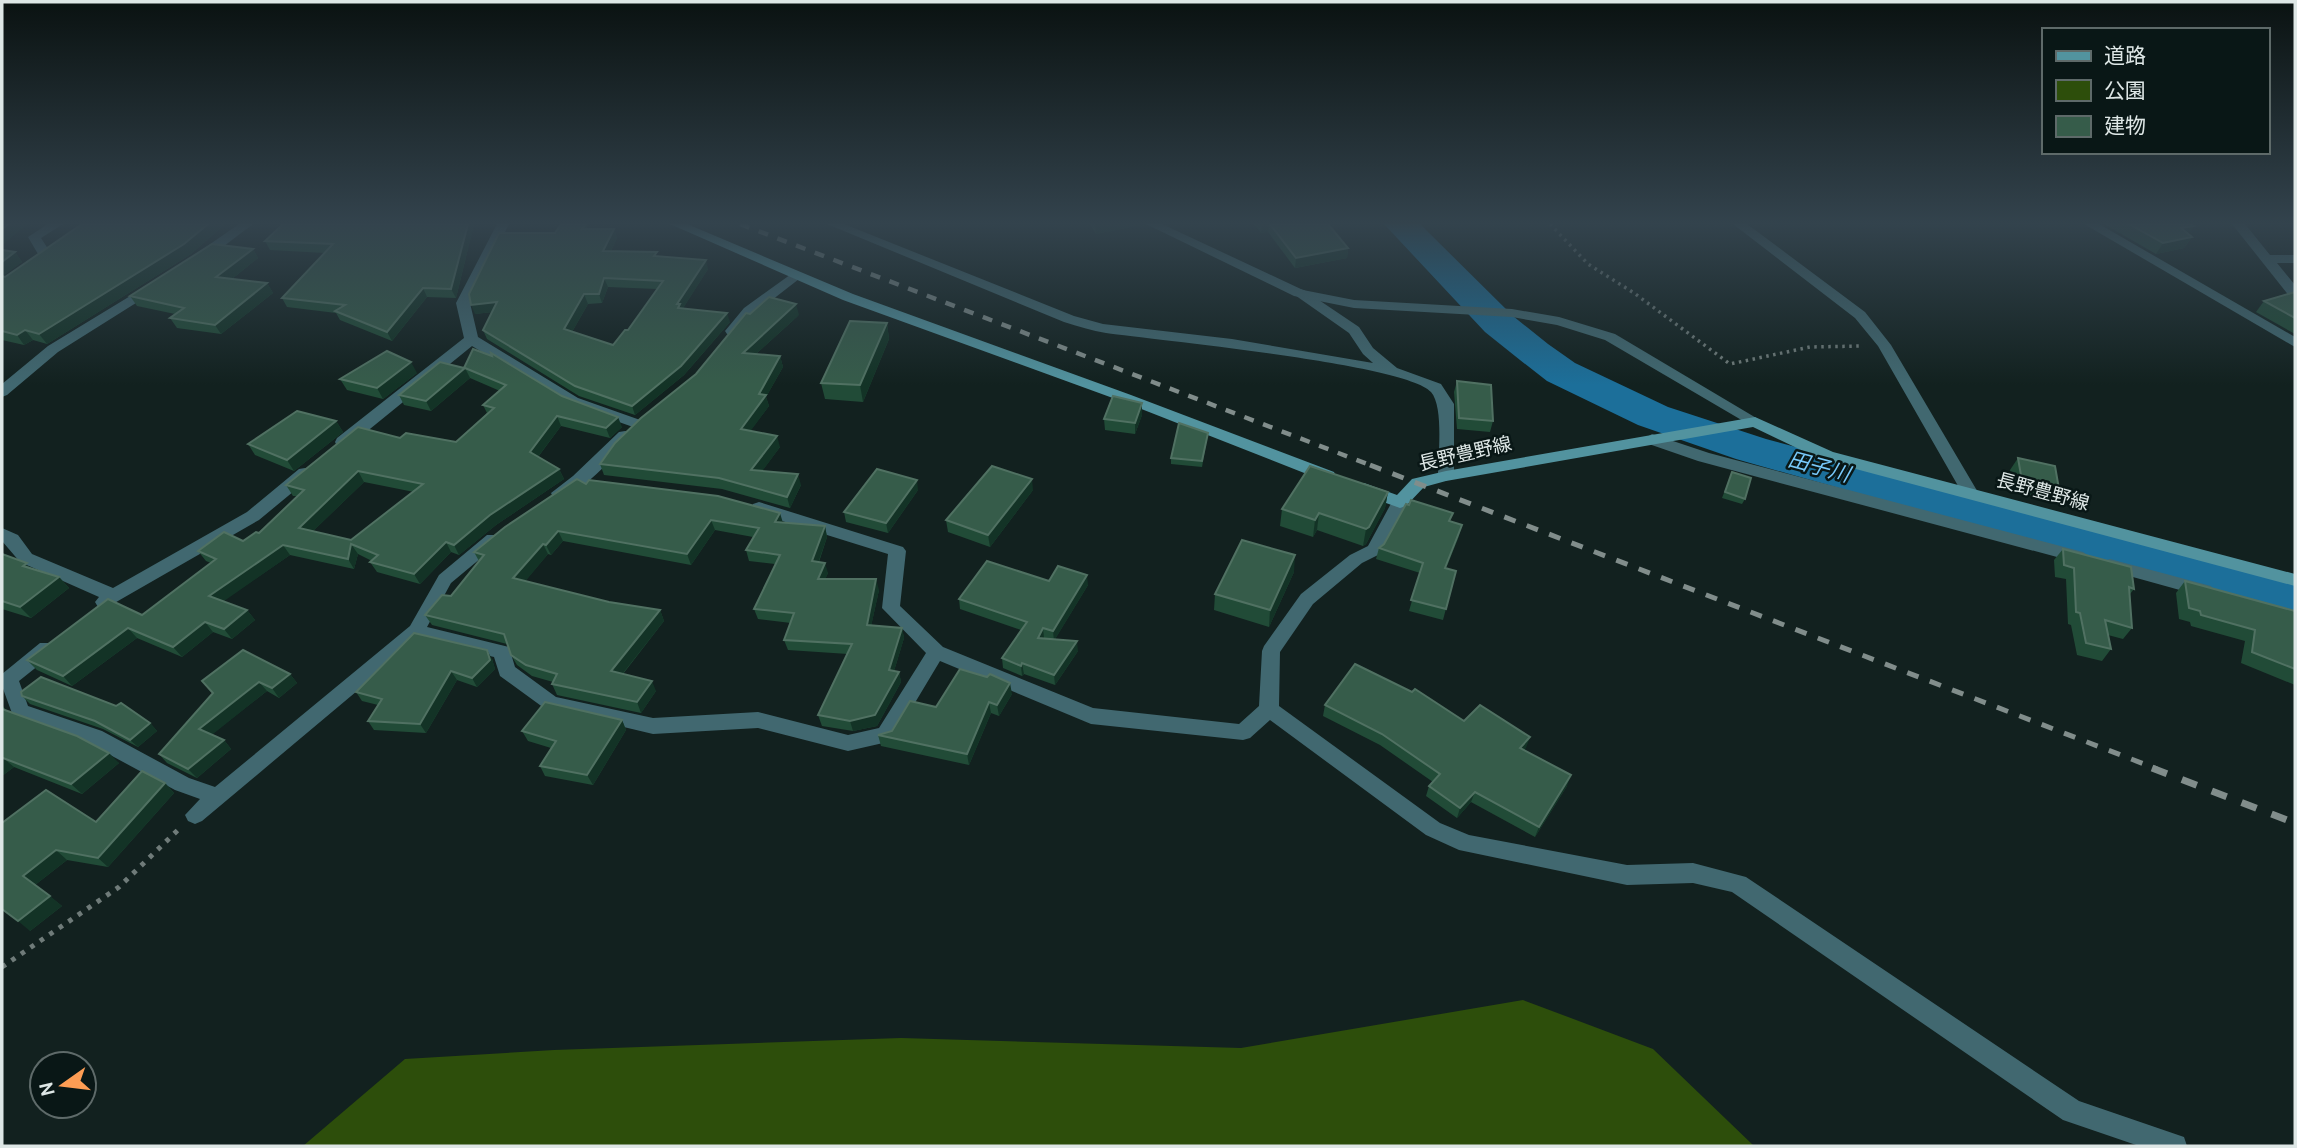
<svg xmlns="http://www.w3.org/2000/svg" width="2297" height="1148" viewBox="0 0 2297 1148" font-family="Cabin,'Noto Sans JP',sans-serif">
	<rect width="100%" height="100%" fill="#12211f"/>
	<!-- green -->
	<path fill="#2d4e0b" d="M1523,1000L1653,1049L1754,1146H303L405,1059L554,1050L901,1038L1241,1048Z"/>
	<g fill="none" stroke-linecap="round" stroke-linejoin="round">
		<!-- river -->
		<path fill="#1c6f9a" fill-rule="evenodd" d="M1384,224H1420L1513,316L1548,344L1575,363L1668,407L1766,439L2295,581V617L1736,459L1638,425L1547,381L1520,360L1485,332Z"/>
		<!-- path-far1 -->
		<path stroke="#6f7b79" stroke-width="3.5" stroke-dasharray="2.5 4.5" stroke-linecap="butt" d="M1550,224L1588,264L1634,293L1730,364L1810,347L1862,346"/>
		<!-- path -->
		<path stroke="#6f7b79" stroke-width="5" stroke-dasharray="4.5 7" stroke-linecap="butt" d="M2,967L119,887L181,827"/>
		<!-- minor -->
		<g fill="#416870" fill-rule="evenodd">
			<path d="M48,224H63L41,238L52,255L36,268H26V262L38,254L28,237Z"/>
			<path d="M239,224H253L203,262H193V256Z"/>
			<path d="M497,224H509L470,303L478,337L578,398L643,421L646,424L643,427H633L568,404L472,346L349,446H337L335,442L337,438L464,338L456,303Z"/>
			<path d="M827,224H844L1074,316L1103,324L1232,339L1373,363L1363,354L1349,333L1292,293L1299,289L1304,290L1359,327L1373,348L1397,368L1441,384L1454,404V476L1446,481L1438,476C1438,456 1444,407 1431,392C1407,364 1156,340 1106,333C1092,331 1078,326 1064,322Z"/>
			<path d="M1733,224H1747L1865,312L1891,345L1979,494L1977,498H1965L1878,346L1855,318Z"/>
			<path d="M2084,224H2099L2295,337V347Z"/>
			<path d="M2232,224H2245L2270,255H2295V263H2277L2295,285V298L2290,297Z"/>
			<path d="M794,272L801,276L799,279L754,314L737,334H727L725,331L744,308Z"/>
			<path d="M150,284L157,288L155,291L58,352L7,395L2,397V384L48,346Z"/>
			<path d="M625,431L631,432L633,436L631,440C616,454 574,503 553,497L551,493L573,476L619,432Z"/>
			<path d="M1652,434L1709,453L2083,552L2092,558L2083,564L1698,461L1646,443L1644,439Z"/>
			<path d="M305,468L311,469L313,473L311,477L259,520L104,609L98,607L95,602L99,597L20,562L2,541V528L18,535L32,554L113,588L247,512L299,469Z"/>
			<path d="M1400,496L1408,502L1380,554L1362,563L1313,604L1280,652L1279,706L1440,823L1469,835L1627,865L1693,863L1746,877L2079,1101L2184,1137L2187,1146H2139L2063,1120L1732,892L1693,883L1627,885L1459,850L1426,835L1270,720L1250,738L1243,740L1091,724L940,661L892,741L848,751L758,728L653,734L544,708L500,676L494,657L419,639L202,821L195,824L188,821L185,815L200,799L175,790L88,743L13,716L2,686V674L40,643H54L56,648L54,653L19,681L28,706L102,731L189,778L215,787L410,626L439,575L487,535H499L502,539L499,543L451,583L427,627L509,647L515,667L556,697L653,718L758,712L848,735L879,728L926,653L882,608L888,554L753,512L751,508L753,504L759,502L903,547L906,551L900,606L943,647L1093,708L1239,724L1259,706L1262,651L1264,646L1301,594L1350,555L1368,546L1394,498Z"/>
			<path d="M2110,559L2211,586L2214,591L2211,596L2205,597L2104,569L2101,565L2104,561Z"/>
		</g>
		<!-- tertiary -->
		<path fill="#416870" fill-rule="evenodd" d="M1146,224H1162L1303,290L1354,300L1512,309L1559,317L1615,334L1763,422L1760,425H1750L1605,340L1557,325L1512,317L1354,308L1294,296Z"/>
		<!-- secondary -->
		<g fill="#52939f" fill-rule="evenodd">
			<path d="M670,224H687L853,294L1131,395L1334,472L1336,476L1334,480H1322L1121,401L843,300Z"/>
			<path d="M1755,417L1833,452L2295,574V586L1822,460L1753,427L1446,481L1424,487L1406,506L1400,508L1358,493L1356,489L1364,483L1397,495L1412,479L1446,471Z"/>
		</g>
		<!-- rail-far2 -->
		<path stroke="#818d8b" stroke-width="4.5" stroke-dasharray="10 10" stroke-linecap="butt" d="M740,224L1375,467"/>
		<!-- rail-far1 -->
		<path stroke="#818d8b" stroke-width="5" stroke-dasharray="12 12" stroke-linecap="butt" d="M1370,465L2157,769"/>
		<!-- rail -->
		<path stroke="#818d8b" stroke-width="7" stroke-dasharray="16 16" stroke-linecap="butt" d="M2152,768L2295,823"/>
	</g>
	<!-- wall -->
	<g fill="#214b37" fill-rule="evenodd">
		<path d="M82,224H225L191,254L47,344L33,340L24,345L2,340V250L15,252L22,262L2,276L5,277Z"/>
		<path d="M474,224L456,298L427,297L392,341L340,320L336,313L287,307L282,298L325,253L270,250L265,241Z"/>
		<path d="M586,224L588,229H614L617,238L611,251L658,256L708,269L683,308L730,322L684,375L635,415L579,396L487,339L483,330L492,312L475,314L555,233ZM608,287L657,289L628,330L613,345L572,332L588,304L602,303Z"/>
		<path d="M1090,224H1141V225L1096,234Z"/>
		<path d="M1254,224H1331V227L1348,248L1347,258L1295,268L1268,232L1261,233Z"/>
		<path d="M2104,224H2191L2188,234L2192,237L2184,248L2156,254Z"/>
		<path d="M253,249L258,258L232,279L267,283L273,293L221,334L177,328L170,318L175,314L137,306L130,296Z"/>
		<path d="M2295,292V334L2256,312L2264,301Z"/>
		<path d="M799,315L756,354L780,356L783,367L766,397L769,406L750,431L780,447L762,471L801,485L790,508L722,489L604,475L600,464Z"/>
		<path d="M887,323L889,339L863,402L825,399L821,383Z"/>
		<path d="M464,368L562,396L622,427L610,438L561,426L538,457L559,469L564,479L496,525L459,555L451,552L420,584L377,572L370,562L372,561L358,554L354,569L290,555L223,601L247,610L255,620L232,639L213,632L182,657L137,638L72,686L37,670L27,660L142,615L211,563L206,561L198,551L243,541L259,533L297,496H293L286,485L400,438L456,442L487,413L483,405L500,391L470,378L431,411L404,405L399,395ZM364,482L414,492L351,540L313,531Z"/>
		<path d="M417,373L383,399L347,390L340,379Z"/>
		<path d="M1457,381L1493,421L1490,432L1457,429L1454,392Z"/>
		<path d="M1142,415L1135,434L1105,430L1104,419Z"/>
		<path d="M336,421L343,432L294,471L255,455L248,444Z"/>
		<path d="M1208,433L1202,467L1171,464V458Z"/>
		<path d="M2018,458L2059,489L2052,500L2015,492L2010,470Z"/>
		<path d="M1732,472L1745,499L1742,504L1722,498Z"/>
		<path d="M586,484L783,523L825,526L827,537L819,562L828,573L825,579L879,590L871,626L902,628L904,638L894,671L899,672L901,682L877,726L853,731L822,726L818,715L848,654L788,650L784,640L791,623L758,619L754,609L775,564L749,561L746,550L753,537L715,530L691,565L563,541L551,555L548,554L525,581L609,602L660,610L664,621L623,674L656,691L641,713L557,695L552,684L553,682L532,676L517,665L511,655L507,644L432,625L425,615L451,596L479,561L474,552Z"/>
		<path d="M918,490L888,533L846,522L844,512Z"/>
		<path d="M1033,490L990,547L948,532L946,520Z"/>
		<path d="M1388,492L1385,508L1366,544L1363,546L1317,530L1313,537L1280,526L1282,509Z"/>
		<path d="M1451,522L1459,536L1446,568L1456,571L1443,620L1409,611L1420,573L1376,559L1379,548Z"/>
		<path d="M2063,549L2134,589L2130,594L2132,628L2123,639L2108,635L2111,649L2102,661L2077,655L2071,625L2068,624L2066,579L2055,577L2054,560Z"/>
		<path d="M2,554L32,568L59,577L69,588L31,618L2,609Z"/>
		<path d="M1294,572L1269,627L1214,610L1215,594Z"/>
		<path d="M1049,581L1088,585L1055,639L1078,651L1055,685L1024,674L1022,676L1003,668L1002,658L1021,630L960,609L959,599Z"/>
		<path d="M2185,581L2295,611V685L2241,663L2245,641L2191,626L2190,622L2179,619L2176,593Z"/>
		<path d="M492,659L495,669L477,687L457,680L426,733L374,730L368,721L378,705L362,701L356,692Z"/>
		<path d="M290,674L297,683L279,698L267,691L212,734L224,740L231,749L197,778L167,763L159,754L213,694L202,681Z"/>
		<path d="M1012,694L999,716L991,713L969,765L881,746L878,735L892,731L936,707Z"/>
		<path d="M22,696L150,723L157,731L138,747L103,729L30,704Z"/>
		<path d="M2,705L6,710L119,763L82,794L14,767L2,776Z"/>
		<path d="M1325,705L1464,721L1530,737L1524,750L1567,786L1535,837L1471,802L1457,818L1426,796L1429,786L1433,782L1380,745L1323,716Z"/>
		<path d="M622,720L626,730L593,785L545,776L540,766L551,748L528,741L522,731Z"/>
		<path d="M165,783L174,793L108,867L67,860L35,885L62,906L30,931L2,823L96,822Z"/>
	</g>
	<!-- shaded-wall -->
	<g fill="#133326">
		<path d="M9,224H28L2,245V229Z"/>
		<path d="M208,224H225L191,254L47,344L39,334Z"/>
		<path d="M468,224H474L456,298L451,289Z"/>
		<path d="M1095,224H1141V225L1096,234Z"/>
		<path d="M1262,224H1269L1268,232L1261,233Z"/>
		<path d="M2181,224L2194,226L2187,236L2174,239Z"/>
		<path d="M614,229L617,238L607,260L603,251Z"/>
		<path d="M2192,237L2184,248L2156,254L2163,243Z"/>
		<path d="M1348,248L1347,258L1295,268L1296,258Z"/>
		<path d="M253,249L258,258L222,287L216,277Z"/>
		<path d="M15,252L22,262L2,277V262Z"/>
		<path d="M706,260L708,269L682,310L681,317L677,304Z"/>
		<path d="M604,278L608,287L602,303L599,294Z"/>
		<path d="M267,283L273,293L221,334L215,325Z"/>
		<path d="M423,288L427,297L392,341L387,332Z"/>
		<path d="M584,294L588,304L568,339L564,329Z"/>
		<path d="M497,302L501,311L475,314L471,305Z"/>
		<path d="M796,304L799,315L746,363L743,353Z"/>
		<path d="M727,313L730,322L684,375L635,415L632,406Z"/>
		<path d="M887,323L889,339L863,402L860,385Z"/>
		<path d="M25,330L33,340L24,345L17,335Z"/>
		<path d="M780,356L783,367L766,397L769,406L744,440L741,429Z"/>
		<path d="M411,362L417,373L383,399L377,388Z"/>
		<path d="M465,368L470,378L431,411L426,401Z"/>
		<path d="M1142,403V415L1135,434V423Z"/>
		<path d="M557,416L561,426L534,462L530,452Z"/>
		<path d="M618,417L622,427L610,438L606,428Z"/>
		<path d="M336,421L343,432L294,471L287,460Z"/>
		<path d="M777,436L780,447L755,481L751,470Z"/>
		<path d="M559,469L564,479L496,525L459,555L454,545L490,515Z"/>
		<path d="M358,471L364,482L306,538L299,528Z"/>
		<path d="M798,474L801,485L790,508L787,497Z"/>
		<path d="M1032,479L1033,490L990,547L988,535Z"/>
		<path d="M917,480L918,490L888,533L886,523Z"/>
		<path d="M1388,492L1385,508L1366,544L1363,546L1366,529Z"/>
		<path d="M780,513L783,523L775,522Z"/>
		<path d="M1319,513L1317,530L1313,537L1315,520Z"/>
		<path d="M711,520L715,530L691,565L687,554Z"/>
		<path d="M1462,525L1459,536L1442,579L1445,568Z"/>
		<path d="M825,526L827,537L815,572L812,561Z"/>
		<path d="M558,531L563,541L551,555L546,545Z"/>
		<path d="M446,542L451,552L420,584L414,574Z"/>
		<path d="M351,544L358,554L354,569L348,559Z"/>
		<path d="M543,544L548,554L519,589L513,578Z"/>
		<path d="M283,545L290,555L217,606L209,596Z"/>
		<path d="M1295,555L1294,572L1269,627L1270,610Z"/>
		<path d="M825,563L828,573L821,589L818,579Z"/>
		<path d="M1087,575L1088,585L1054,641L1053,631Z"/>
		<path d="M59,577L69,588L31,618L20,607Z"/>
		<path d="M876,579L879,590L869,636L867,625Z"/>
		<path d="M247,610L255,620L232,639L224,629Z"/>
		<path d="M660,610L664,621L616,682L611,671Z"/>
		<path d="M205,622L213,632L182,657L173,647Z"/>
		<path d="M128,628L137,638L72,686L63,676Z"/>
		<path d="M902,628L904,638L891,681L889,670Z"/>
		<path d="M1043,628L1044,638H1038Z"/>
		<path d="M1077,641L1078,651L1055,685L1054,675Z"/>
		<path d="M487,650L492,659L495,669L477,687L472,678Z"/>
		<path d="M1022,663L1024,674L1022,676L1021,666Z"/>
		<path d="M451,671L457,680L426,733L420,724Z"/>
		<path d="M899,672L901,682L877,726L853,731L850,721Z"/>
		<path d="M290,674L297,683L279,698L272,688Z"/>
		<path d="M652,681L656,691L641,713L637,702Z"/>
		<path d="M259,682L267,691L208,738L199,729Z"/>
		<path d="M1010,683L1012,694L999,716L997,705Z"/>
		<path d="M989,702L991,713L969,765L967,754Z"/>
		<path d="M622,720L626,730L593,785L587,775Z"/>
		<path d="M150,723L157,731L138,747L130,740Z"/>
		<path d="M1530,737L1526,748L1516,759L1520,748Z"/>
		<path d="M224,740L231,749L197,778L188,769Z"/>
		<path d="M109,753L119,763L82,794L71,784Z"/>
		<path d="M3,758L14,767L2,776V759Z"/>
		<path d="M1571,775L1567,786L1535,837L1539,827Z"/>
		<path d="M165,783L174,793L108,867L98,858Z"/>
		<path d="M1475,792L1471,802L1457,818L1460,808Z"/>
		<path d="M56,850L67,860L35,885L23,876Z"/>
		<path d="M50,896L62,906L30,931L18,921Z"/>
	</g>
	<!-- building -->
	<g fill="#365c4a" stroke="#507162" stroke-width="2" fill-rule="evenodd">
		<path d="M2,224H9L2,229Z"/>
		<path d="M82,224H208L184,244L39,334L25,330L17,335L2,331V276L5,277Z"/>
		<path d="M283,224H468L451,289L423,288L387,332L335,311L345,305L282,298L333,244L265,241Z"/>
		<path d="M561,224H586L582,229H614L603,251L657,252L654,256L706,260L677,304H680L678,308L727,313L681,366L632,406L575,386L483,330L497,302L471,305L469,294L499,233H555ZM604,278L663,281L628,330H625L613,345L564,329L584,294H599Z"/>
		<path d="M1270,224H1328L1348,248L1296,258Z"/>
		<path d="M2129,224H2191L2194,226L2181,228L2192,237L2163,243Z"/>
		<path d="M212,244L253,249L216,277L267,283L215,325L170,318L184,308L130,296Z"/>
		<path d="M2,250L15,252L2,262Z"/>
		<path d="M2295,292V318L2264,301Z"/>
		<path d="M769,297L796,304L743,353L780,356L759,394L766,395L741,429L777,436L751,470L798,474L787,497L719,478L600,464L615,443L641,418L696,374L746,313L750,314Z"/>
		<path d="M850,321L887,323L860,385L821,383Z"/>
		<path d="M473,349L492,356L491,353L562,396L618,417L606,428L557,416L530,452L559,469L490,515L454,545L446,542L414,574L370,562L378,555L351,544L348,559L283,545L209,596L247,610L224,629L205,622L173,647L128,628L63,676L27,660L108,599L142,615L216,559L198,551L224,532L243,541L256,532L259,533L304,490L286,485L358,427L400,438L406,433L456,442L494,408L483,405L506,385L465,368L426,401L399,395L440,362L464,368ZM358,471L423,484L351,540L299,528Z"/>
		<path d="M387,351L411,362L377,388L340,379Z"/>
		<path d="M1457,381L1491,385L1493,421L1459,418Z"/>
		<path d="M1113,396L1142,403L1135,423L1104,419Z"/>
		<path d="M297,411L336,421L287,460L248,444Z"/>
		<path d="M1179,423L1208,433L1202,461L1171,458Z"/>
		<path d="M2018,458L2055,466L2059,489L2022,481Z"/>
		<path d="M992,466L1032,479L988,535L946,520Z"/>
		<path d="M1310,466L1388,492L1369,527L1366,529L1319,513L1315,520L1282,509Z"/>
		<path d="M877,469L917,480L886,523L844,512Z"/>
		<path d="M1732,472L1751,478L1745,499L1725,492Z"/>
		<path d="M577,479L586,484L589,480L718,496L780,513L775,522L825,526L812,561L825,563L818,579H876L867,625L902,628L889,670L899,672L875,715L850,721L818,715L852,644L784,640L794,613L754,609L780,555L746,550L759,528L711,520L687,554L558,531L546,545L543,544L513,578L609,602L660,610L611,671L652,681L637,702L552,684L557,674L526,665L511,655L504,634L425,615L442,595L451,596L484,555L474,552L505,527Z"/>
		<path d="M1411,500L1453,513L1449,521L1462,525L1445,568L1456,571L1446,609L1411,600L1423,563L1379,548L1384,544L1406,504L1409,505Z"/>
		<path d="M1242,540L1295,555L1270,610L1215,594Z"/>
		<path d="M2063,549L2131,567L2134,589L2129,587L2132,628L2105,620L2111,649L2086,643L2080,613L2076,612L2074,568L2064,565Z"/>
		<path d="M2,554L27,563L23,566L59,577L20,607L2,601Z"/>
		<path d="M987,561L1049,581L1058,566L1087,575L1053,631L1043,628L1038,638L1077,641L1054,675L1022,663L1021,666L1002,658L1027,622L959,599Z"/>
		<path d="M2185,581L2295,611V669L2252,652L2255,630L2201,615L2200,611L2189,608Z"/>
		<path d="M414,633L487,650L490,660L472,678L451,671L420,724L368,721L382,699L356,692Z"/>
		<path d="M243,650L290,674L272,688L259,682L199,729L224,740L188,769L159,754L213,693L202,681Z"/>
		<path d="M1355,664L1412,692L1415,689L1464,721L1480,705L1530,737L1520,748L1571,775L1539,827L1475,792L1460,808L1429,786L1440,774L1382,734L1325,705Z"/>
		<path d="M960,669L987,677L990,674L1010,683L997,705L989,702L967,754L878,735L892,731L910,701L936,707Z"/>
		<path d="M41,677L116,706L121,703L150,723L130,740L95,721L22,696L21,692Z"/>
		<path d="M545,702L622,720L587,775L540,766L556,741L522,731Z"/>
		<path d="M2,709L77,736L109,753L71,784L3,758L2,759Z"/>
		<path d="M142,771L165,783L98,858L56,850L23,876L50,896L18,921L2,909V823L46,790L96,822Z"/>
	</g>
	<!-- sky -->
	<linearGradient id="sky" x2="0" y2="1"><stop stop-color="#0a1211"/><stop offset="0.58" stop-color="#33434d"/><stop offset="1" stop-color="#33434d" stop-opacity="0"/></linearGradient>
	<rect width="2297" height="385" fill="url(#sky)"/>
	<g text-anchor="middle" stroke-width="5" stroke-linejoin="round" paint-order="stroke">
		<!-- street labels -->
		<g font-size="19" fill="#dee7e6" stroke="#091716">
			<text transform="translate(1465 453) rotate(-13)" y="7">長野豊野線</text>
			<text transform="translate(2043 491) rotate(15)" y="7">長野豊野線</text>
		</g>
		<!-- water labels -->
		<g font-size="21" font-style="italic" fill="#78c9fa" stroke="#091716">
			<text transform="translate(1819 467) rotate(15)" y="7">田子川</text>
		</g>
	</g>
	<!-- border -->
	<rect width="2297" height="1148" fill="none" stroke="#dee7e6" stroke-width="7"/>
	<!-- legend -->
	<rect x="2042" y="28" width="228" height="126" fill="#091716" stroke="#5e6a69" stroke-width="2"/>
	<rect x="2056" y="51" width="35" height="10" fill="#52939f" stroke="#5e6a69" stroke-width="2"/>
	<text x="2104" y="63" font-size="21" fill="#dee7e6">道路</text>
	<rect x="2056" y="80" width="35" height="21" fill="#2d4e0b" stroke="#5e6a69" stroke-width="2"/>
	<text x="2104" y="98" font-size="21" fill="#dee7e6">公園</text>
	<rect x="2056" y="116" width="35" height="21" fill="#365c4a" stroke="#5e6a69" stroke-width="2"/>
	<text x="2104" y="133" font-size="21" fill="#dee7e6">建物</text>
	<!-- north arrow -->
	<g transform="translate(63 1085) rotate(256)"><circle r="33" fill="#091716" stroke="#5e6a69" stroke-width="2"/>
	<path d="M0-5L12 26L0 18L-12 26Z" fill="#fd9d54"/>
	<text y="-10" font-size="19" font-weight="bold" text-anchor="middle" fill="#dee7e6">N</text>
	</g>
</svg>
